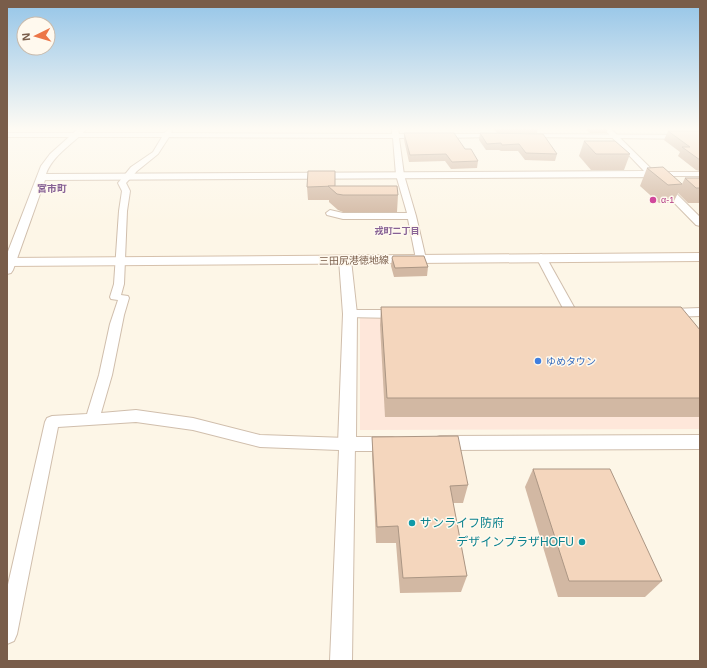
<svg xmlns="http://www.w3.org/2000/svg" width="707" height="668" viewBox="0 0 707 668" font-family="Arial,'Noto Sans JP',sans-serif">
	<rect width="100%" height="100%" fill="#fdf6e7"/>
	<!-- commercial -->
	<path fill="#fee7da" d="M452,317L700,349V429L360,430V318Z"/>
	<g fill="none" stroke-linecap="round" stroke-linejoin="round">
		<defs>
			<g id="minor">
				<path d="M392,128H398L399,134H419L422,136L419,138H399L404,175L416,216L426,259L421,262L416,259L408,219H343L327,215L326,213L330,210L343,213H407L396,175L393,138L169,137L158,154L137,171L126,183L130,191L127,211L124,284L121,295L128,296L129,298L124,315L112,375L101,413L136,410L193,418L260,435L347,438L352,440L355,444L352,661H330L339,450L260,447L193,430L136,422L58,427L17,634L14,641L7,644V589L45,422L47,418L52,416L87,414L99,375L110,324L118,300L111,299L110,297L114,284L119,211L122,191L118,183L131,167L153,152L162,137H7V133H164L169,129L172,131L171,133L392,134Z"/>
				<path d="M495,134L497,135V137L439,138L436,136L439,134Z"/>
				<path d="M529,134L700,135V139L527,137L526,136Z"/>
				<rect x="650" y="172" width="50" height="4"/>
				<path d="M541,254L546,257L579,316L577,319H569L567,316L536,257Z"/>
				<path d="M700,308V316L671,317L667,316L665,313L667,310L671,309Z"/>
				<path d="M350,310H395L399,311L401,314L399,317L395,318L346,317L344,314L346,311Z"/>
			</g>
			<g id="tertiary">
				<path d="M79,128H87C74,144 53,154 46,174L644,171L603,128H610L700,217V226L696,225L649,177L45,180L13,270L11,273L7,274V254L41,166L50,154Z"/>
				<path d="M345,257L349,258L351,260L357,314L356,437H392L398,439L401,444L398,449L392,451H347L341,449L338,444L343,314L339,260L341,258Z"/>
				<path d="M700,435V449L440,450L434,448L431,443L434,438L440,436Z"/>
			</g>
			<path id="secondary" d="M700,253V261L7,266V258Z"/>
		</defs>
		<!-- minor casing -->
		<use href="#minor" stroke="#d0beac" stroke-width="2"/>
		<!-- tertiary casing -->
		<use href="#tertiary" stroke="#d0beac" stroke-width="2"/>
		<!-- secondary casing -->
		<use href="#secondary" stroke="#d6c1ac" stroke-width="2"/>
		<!-- minor -->
		<use href="#minor" fill="#fff" fill-rule="evenodd"/>
		<!-- tertiary -->
		<use href="#tertiary" fill="#fff" fill-rule="evenodd"/>
		<!-- secondary -->
		<use href="#secondary" fill="#fff" fill-rule="evenodd"/>
	</g>
	<!-- wall -->
	<g fill="#d2b8a3">
		<path d="M493,128H538L537,133H497Z"/>
		<path d="M584,128H608L606,133H590Z"/>
		<path d="M668,131H700V171L696,170L678,156L680,152L664,140Z"/>
		<path d="M404,133L465,149L478,161L477,168L451,169L445,161L409,162L404,140Z"/>
		<path d="M480,133L557,154L555,161L525,160L518,151H501L499,150H486L479,140Z"/>
		<path d="M584,141L630,154L624,170H591L579,156Z"/>
		<path d="M647,168L682,184L685,178H700V204L699,203H688L678,193L673,203H659L640,186Z"/>
		<path d="M335,186L398,195L397,212H343L338,210L329,202V200H308L307,187Z"/>
		<path d="M392,258L428,267L427,276L394,277L391,266Z"/>
		<path d="M381,307L700,330V417H385L380,325Z"/>
		<path d="M372,437L468,485L463,503H453L467,576L461,592L400,593L396,543H376L372,455Z"/>
		<path d="M533,469L662,581L645,597H558L525,487Z"/>
	</g>
	<!-- building -->
	<g fill="#f4d6bd" stroke="#ab9684">
		<path d="M668,131H700V160L682,147H690Z"/>
		<path d="M404,133H454L465,149H471L478,161L452,162L446,154L410,155Z"/>
		<path d="M480,133L543,134L557,154L526,153L519,144L502,145L501,143L487,144Z"/>
		<path d="M584,141H615L630,154H596Z"/>
		<path d="M663,167L682,184L668,185L647,168Z"/>
		<path d="M308,171H335V186L307,187Z"/>
		<path d="M685,178H700V188H696Z"/>
		<path d="M328,186H397L398,195H343L337,194Z"/>
		<path d="M393,256H424L428,267L395,268L392,258Z"/>
		<path d="M381,307H681L700,330V398H387Z"/>
		<path d="M458,436L468,485L450,486L467,576L403,578L398,526L377,527L372,437Z"/>
		<path d="M533,469H610L662,581H569Z"/>
	</g>
	<!-- sky -->
	<linearGradient id="sky" x2="0" y2="1"><stop stop-color="#95c5e8"/><stop offset="0.58" stop-color="#fefbf4"/><stop offset="1" stop-color="#fefbf4" stop-opacity="0"/></linearGradient>
	<rect width="707" height="222" fill="url(#sky)"/>
	<!-- markers -->
	<circle fill="#d1479c" stroke="#fff9ee" stroke-width="1.5" cx="653" cy="200" r="4"/>
	<circle fill="#3f7fe0" stroke="#fff9ee" stroke-width="1.5" cx="538" cy="361" r="4"/>
	<g fill="#0f9aa8" stroke="#fff9ee" stroke-width="1.5">
		<circle cx="412" cy="523" r="4"/>
		<circle cx="582" cy="542" r="4"/>
	</g>
	<g text-anchor="middle" stroke-width="3" stroke-linejoin="round" paint-order="stroke">
		<!-- far-hotel labels -->
		<g font-size="9" fill="#b23c85" stroke="#fff9ee" text-anchor="start">
			<text x="661" y="203">α-1</text>
		</g>
		<!-- far-neighbourhood labels -->
		<g font-size="9" font-weight="bold" fill="#876195" stroke="#fff9ee">
			<text x="397" y="234">戎町二丁目</text>
		</g>
		<!-- far-quarter labels -->
		<g font-size="10" font-weight="bold" fill="#876195" stroke="#fff9ee">
			<text x="52" y="192">宮市町</text>
		</g>
		<!-- street labels -->
		<g font-size="10" fill="#795d4a" stroke="#fff9ee">
			<text transform="translate(354 260) rotate(-1)" y="4">三田尻港徳地線</text>
		</g>
		<!-- shop labels -->
		<g font-size="10" fill="#366cbe" stroke="#fff9ee" text-anchor="start">
			<text x="546" y="365">ゆめタウン</text>
		</g>
		<!-- near-culture labels -->
		<g font-size="12" fill="#0d838f" stroke="#fff9ee" text-anchor="start">
			<text x="420" y="527">サンライフ防府</text>
			<text x="574" y="546" text-anchor="end">デザインプラザHOFU</text>
		</g>
	</g>
	<!-- border -->
	<rect width="707" height="668" fill="none" stroke="#795d4a" stroke-width="16"/>
	<!-- north arrow -->
	<g transform="translate(36 36) rotate(265)"><circle r="19" fill="#fff9ee" stroke="#c9bbac"/>
	<path d="M0-3L7 15L0 10L-7 15Z" fill="#ec7647"/>
	<text y="-6" font-size="11" font-weight="bold" text-anchor="middle" fill="#795d4a">N</text>
	</g>
</svg>
